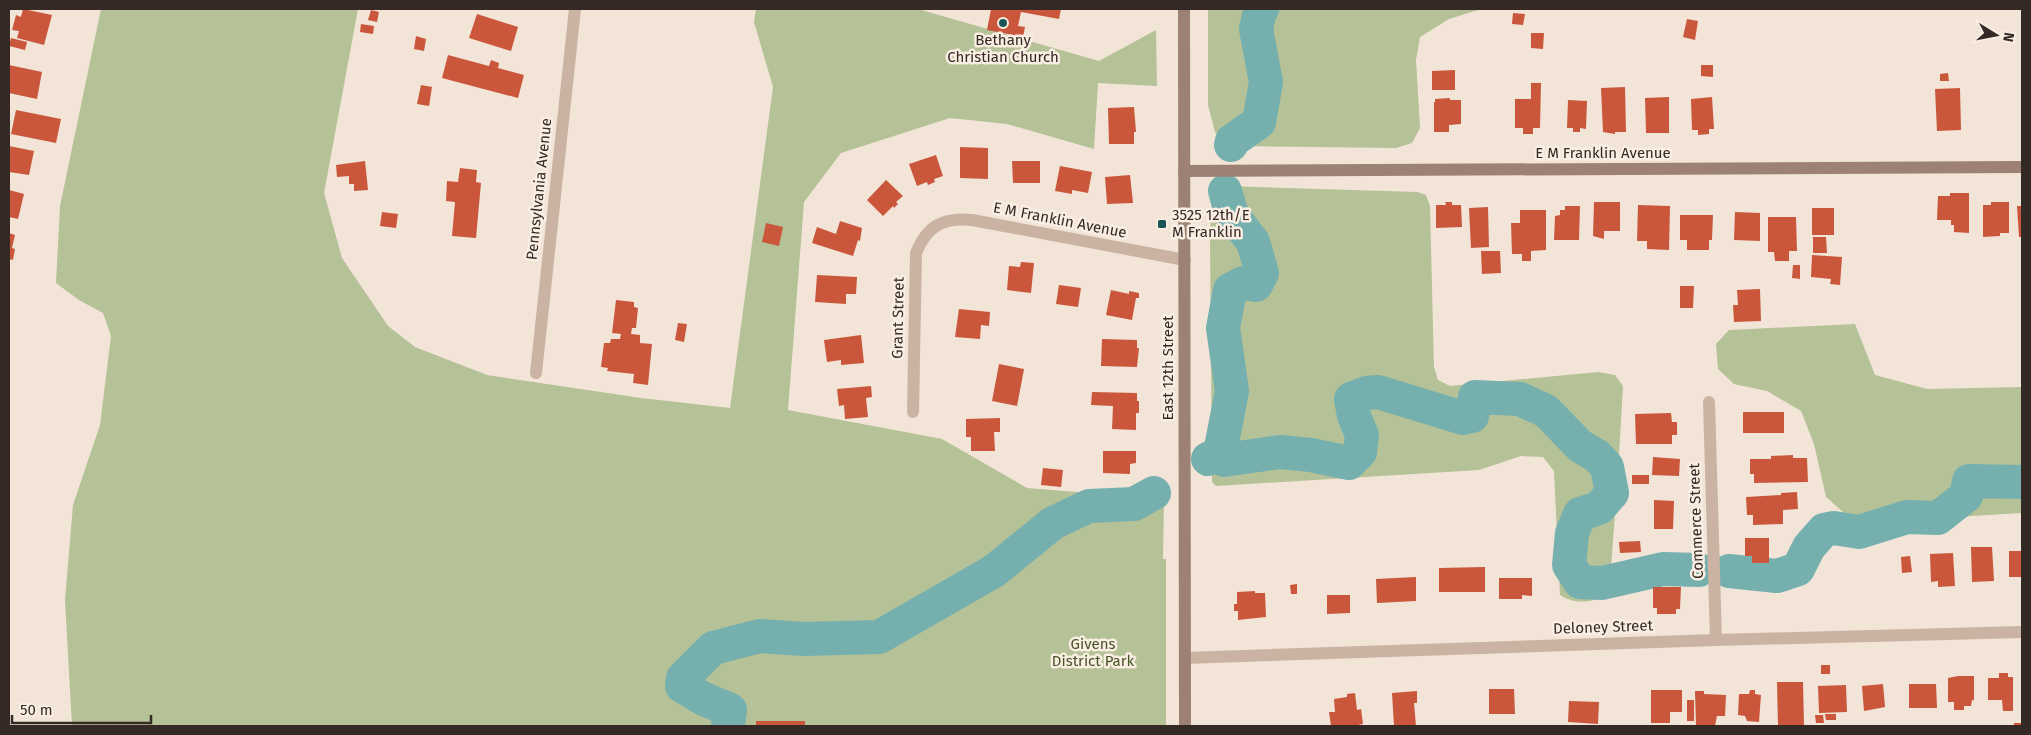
<svg xmlns="http://www.w3.org/2000/svg" width="2031" height="735" viewBox="0 0 2031 735" font-family="'Fira Sans',sans-serif">
	<rect width="100%" height="100%" fill="#f2e4d7"/>
	<!-- green -->
	<g fill="#b5c197">
		<path d="M101,9H358L324,193L342,258L388,326L415,347L487,375L641,398L730,408L773,87L754,22L756,9H918L1099,61L1156,30L1157,86L1098,83L1094,149L1007,124L950,118L841,153L804,202L788,410L942,439L1027,488L1164,499L1163,559H1166V726H72L65,600L73,505L100,425L111,336L103,313L79,300L56,283L60,206Z"/>
		<path d="M1208,9H1481L1449,19L1420,37L1416,60L1420,128L1412,143L1396,148L1233,146L1215,132L1208,105Z"/>
		<path d="M1225,186L1417,192L1426,195L1430,206L1434,367L1438,380L1450,386L1599,372L1615,375L1623,386L1617,489L1609,593C1595,603 1575,605 1560,595L1554,471L1543,457L1521,456L1479,470L1216,486L1212,482L1210,236L1212,192L1216,189Z"/>
		<path d="M1855,324L1875,375L1927,389L2022,387V513L1869,522L1843,512L1826,497L1814,444L1801,411L1767,391L1734,384L1718,369L1716,344L1729,330Z"/>
	</g>
	<g fill="none" stroke-linecap="round" stroke-linejoin="round">
		<!-- river -->
		<g stroke="#75b0af" stroke-width="34">
			<path d="M1231,145L1232,141L1259,122L1266,82L1256,29L1260,10L1262,9"/>
			<path d="M1220,453L1224,460L1280,452L1311,455L1349,463L1360,452L1362,435L1354,416L1351,399L1366,393L1378,392L1463,418L1472,416L1475,397L1520,399L1546,411L1580,446L1597,456L1607,467L1612,493L1599,508L1580,514L1572,533L1569,565L1580,582L1602,583L1663,569L1699,570"/>
			<path d="M1208,459L1220,453L1232,391L1223,328L1230,290L1243,283L1256,285L1262,273L1253,242L1232,215L1225,191"/>
			<path d="M1729,571L1777,576L1798,569L1809,547L1824,530L1834,528L1859,532L1907,517L1938,518L1966,496L1969,481L2022,482"/>
			<path d="M728,726L730,710L702,698L682,686L683,678L713,648L760,636L803,639L879,637L994,571L1053,523L1089,506L1134,504L1154,493"/>
		</g>
	</g>
	<!-- building -->
	<g fill="#ca573c">
		<path d="M23,9L52,15L44,45L17,38L19,31L12,30L16,15L21,17Z"/>
		<path d="M991,9H1061L1059,19L1021,12L1018,26L1025,27L1023,37L987,30Z"/>
		<path d="M371,10L379,12L377,22L368,20Z"/>
		<path d="M1513,13L1525,14L1523,25L1512,24Z"/>
		<path d="M477,14L518,27L511,51L469,38Z"/>
		<path d="M1687,19L1698,21L1695,40L1683,37Z"/>
		<path d="M361,24L374,26L373,34L360,32Z"/>
		<path d="M1531,33H1544L1543,49L1531,48Z"/>
		<path d="M416,36L426,39L424,51L414,49Z"/>
		<path d="M11,38L27,42L25,50L9,46Z"/>
		<path d="M448,55L489,66L491,60L499,63L498,68L524,75L518,98L442,78Z"/>
		<path d="M9,65L42,72L37,99L9,93Z"/>
		<path d="M1701,65H1713V77L1701,76Z"/>
		<path d="M1455,70V90H1432V71Z"/>
		<path d="M1948,73L1949,81H1940V74Z"/>
		<path d="M1531,83H1541L1540,128H1533V134H1523V128H1515V99H1531Z"/>
		<path d="M421,85L432,87L429,106L417,104Z"/>
		<path d="M1625,87L1626,132H1615V134L1603,132L1601,88Z"/>
		<path d="M1960,88L1961,130L1937,131L1935,89Z"/>
		<path d="M1669,97V133H1646L1645,98Z"/>
		<path d="M1712,97L1714,129H1709V134L1698,135V130H1692L1691,99Z"/>
		<path d="M1450,98V100H1461V124L1449,125V132H1434V102H1435V99Z"/>
		<path d="M1568,100L1587,101L1586,129L1580,128V132H1573V128H1567Z"/>
		<path d="M1134,107L1136,132H1134V144H1109L1108,108Z"/>
		<path d="M16,110L61,119L56,143L11,134Z"/>
		<path d="M9,146L34,151L29,175L9,172Z"/>
		<path d="M960,147L988,148V179L960,178Z"/>
		<path d="M936,155L943,176L934,179L935,182L928,185L927,182L917,186L909,164Z"/>
		<path d="M365,161L368,190L354,191V184H349V176L337,177L336,165Z"/>
		<path d="M1012,161H1040V183H1013Z"/>
		<path d="M1060,166L1092,172L1088,193L1072,190V194L1055,191Z"/>
		<path d="M460,168L477,170L476,182L481,183L476,238L452,236L455,202L446,201L447,181L458,182Z"/>
		<path d="M1130,175L1133,203L1107,204L1105,177Z"/>
		<path d="M886,180L903,196L896,202L898,204L894,208L893,206L883,216L867,200Z"/>
		<path d="M9,190L24,194L18,219L9,217Z"/>
		<path d="M1950,193H1969V233L1954,232V225H1951V220H1937L1938,196H1950Z"/>
		<path d="M1445,202H1452V205H1461L1462,227L1436,228V205H1446Z"/>
		<path d="M1594,202H1620V231H1604V239L1593,236Z"/>
		<path d="M1991,202H2009V233H2000V236L1983,237V205H1991Z"/>
		<path d="M1638,205L1670,206L1669,250L1647,249V241H1637Z"/>
		<path d="M1565,206H1580L1579,240H1554L1555,216L1560,215V210H1565Z"/>
		<path d="M2017,206H2022V237H2019Z"/>
		<path d="M1488,207L1489,247L1471,248L1469,208Z"/>
		<rect x="1812" y="208" width="22" height="27"/>
		<path d="M1520,210H1546V250L1531,251V261H1522V254H1512L1511,223H1520Z"/>
		<path d="M382,212L398,214L396,228L380,226Z"/>
		<path d="M1735,212L1760,213V241L1734,240Z"/>
		<path d="M1680,215H1713L1712,240H1709V250H1687V240H1680Z"/>
		<path d="M1768,217H1796L1797,251H1789V261H1775L1774,252H1768Z"/>
		<path d="M840,221L862,228L860,241L858,240L853,256L812,243L817,227L836,234Z"/>
		<path d="M766,223L783,227L779,246L762,242Z"/>
		<path d="M9,233L15,235L12,248L15,249L13,260L9,259Z"/>
		<path d="M1813,237H1826L1827,253H1813Z"/>
		<path d="M1481,251H1500L1501,273L1482,274Z"/>
		<path d="M1812,255L1842,257L1840,285L1830,284L1831,279L1811,277Z"/>
		<path d="M1021,262L1034,263L1031,293L1007,290L1009,266L1020,267Z"/>
		<path d="M1793,265H1800V279L1792,278Z"/>
		<path d="M817,275L857,277L856,294H846V304L815,302Z"/>
		<path d="M1059,285L1081,288L1078,307L1056,304Z"/>
		<path d="M1680,286H1694L1693,308H1680Z"/>
		<path d="M1760,289L1761,321L1734,322L1733,305H1738L1737,290Z"/>
		<path d="M1111,290L1129,294V291L1139,293V298H1136L1132,320L1106,315Z"/>
		<path d="M616,300L634,302V307L638,308L636,328H632L631,334L640,335V343L652,344L648,385L633,383L634,374L607,371L608,368L601,367L604,343H610L611,339H620L621,334L612,333Z"/>
		<path d="M959,309L990,312L989,326L981,325L980,339L955,337Z"/>
		<path d="M678,323L687,324L684,342L675,340Z"/>
		<path d="M861,335L864,363L841,365V360L827,362L824,340Z"/>
		<path d="M1102,339L1137,340V348H1139L1137,367L1101,366Z"/>
		<path d="M999,364L1024,369L1017,406L992,401Z"/>
		<path d="M871,386L872,397L866,398L868,417L845,419L844,405L839,406L837,389Z"/>
		<path d="M1092,392L1137,393V401H1139V413H1136V430L1112,429L1113,406L1091,405Z"/>
		<rect x="1743" y="412" width="41" height="21"/>
		<path d="M1671,413L1672,422H1677V435H1672V444H1636L1635,414Z"/>
		<path d="M1000,418V432H994L995,451H971V437H966V419Z"/>
		<path d="M1103,451H1136V463L1130,464V474L1103,473Z"/>
		<path d="M1793,455V458H1807L1808,482L1754,483V474H1750V459H1771V456Z"/>
		<path d="M1653,457L1680,459L1679,476L1652,475Z"/>
		<path d="M1043,468L1063,470L1061,487L1041,485Z"/>
		<rect x="1632" y="475" width="17" height="9"/>
		<path d="M1797,492L1798,509L1783,510V524L1753,525V515H1747L1746,497L1781,495V493Z"/>
		<path d="M1654,500L1674,501L1673,529H1654Z"/>
		<path d="M1745,538H1769V563H1752V556H1745Z"/>
		<path d="M1640,541L1641,552L1620,553L1619,542Z"/>
		<path d="M1971,547H1992L1994,581L1972,582Z"/>
		<rect x="2009" y="551" width="13" height="26"/>
		<path d="M1953,553L1955,586L1938,587V581L1931,582L1930,554Z"/>
		<path d="M1910,556L1912,572L1902,573L1901,557Z"/>
		<path d="M1485,567V592H1439V568Z"/>
		<path d="M1416,577V601L1377,603L1376,579Z"/>
		<path d="M1499,578H1532V596L1522,595V599H1499Z"/>
		<path d="M1297,584V594H1291L1290,585Z"/>
		<path d="M1653,587H1681L1680,609H1676V614H1657V608H1653Z"/>
		<path d="M1255,591V593H1265L1266,617L1238,620V611H1234V604H1237V592Z"/>
		<path d="M1327,595H1350V613L1327,614Z"/>
		<rect x="1821" y="665" width="9" height="9"/>
		<path d="M1999,673H2008V677H2013V711H2003L2002,700H1988V678H1999Z"/>
		<path d="M1958,676H1974V700H1972L1971,706H1964V710H1954V702H1948V678Z"/>
		<path d="M1777,682H1803L1804,726H1778Z"/>
		<path d="M1883,684L1885,707L1864,711L1862,686Z"/>
		<path d="M1909,684H1936L1937,708H1909Z"/>
		<path d="M1846,685L1847,712L1819,713L1818,686Z"/>
		<path d="M1489,689H1514L1515,714H1489Z"/>
		<path d="M1651,690H1682V712H1670V723H1651Z"/>
		<path d="M1750,690H1755V694L1761,695L1759,722L1747,721L1745,716L1738,715L1739,694H1749Z"/>
		<path d="M1417,691V703H1414L1416,726H1394L1392,693Z"/>
		<path d="M1695,691H1704V694L1726,695L1725,716H1717L1715,726H1696Z"/>
		<path d="M1355,693L1357,710L1361,709L1363,724L1358,725L1359,726H1331L1329,712H1335L1334,699L1347,697V694Z"/>
		<rect x="1687" y="700" width="7" height="21"/>
		<path d="M1569,701L1599,702L1598,724L1568,722Z"/>
		<path d="M1825,714H1836V720H1826Z"/>
		<path d="M1815,715H1823L1824,723H1816Z"/>
		<rect x="756" y="721" width="49" height="5"/>
		<rect x="2014" y="723" width="8" height="3"/>
	</g>
	<g fill="none" stroke-linecap="round" stroke-linejoin="round">
		<!-- street -->
		<g stroke="#cab3a3" stroke-width="12">
			<path d="M536,373L575,9"/>
			<path d="M1709,402L1716,640"/>
			<path d="M913,412L916,253C927,226 943,217 972,220L1185,260"/>
			<path d="M1185,658L1716,640L2022,632"/>
		</g>
		<!-- secondary -->
		<g stroke="#9d8174" stroke-width="12">
			<path d="M1184,9L1185,726"/>
			<path d="M1184,171L2022,167"/>
		</g>
	</g>
	<!-- markers -->
	<g fill="#1a5657" stroke="#faeee3" stroke-width="2">
		<circle cx="1003" cy="23" r="5"/>
		<rect x="1157" y="219" width="10" height="10" rx="2.5"/>
	</g>
	<g text-anchor="middle" stroke-width="5" stroke-linejoin="round" paint-order="stroke">
		<!-- poi labels -->
		<g font-size="15" fill="#352925" stroke="#faeee3">
			<text x="1003" y="45">Bethany<tspan x="1003" dy="17">Christian Church</tspan></text>
			<text x="1172" y="220" text-anchor="start">3525 12th/E<tspan x="1172" dy="17">M Franklin</tspan></text>
		</g>
		<!-- street labels -->
		<g font-size="15" fill="#352925" stroke="#faeee3">
			<text x="1603" y="158">E M Franklin Avenue</text>
			<text transform="translate(539 189) rotate(-84)" y="5">Pennsylvania Avenue</text>
			<text transform="translate(1060 220) rotate(11)" y="5">E M Franklin Avenue</text>
			<text transform="translate(898 318) rotate(-89)" y="5">Grant Street</text>
			<text transform="translate(1168 368) rotate(-90)" y="5">East 12th Street</text>
			<text transform="translate(1696 521) rotate(-92)" y="5">Commerce Street</text>
			<text transform="translate(1603 627) rotate(-2)" y="5">Deloney Street</text>
		</g>
		<!-- park labels -->
		<g font-size="15" fill="#465428" stroke="#faeee3">
			<text x="1093" y="649">Givens<tspan x="1093" dy="17">District Park</tspan></text>
		</g>
	</g>
	<!-- border -->
	<rect width="2031" height="735" fill="none" stroke="#352925" stroke-width="20"/>
	<!-- north arrow -->
	<g transform="translate(1996 35) rotate(100)" stroke="#faeee3" stroke-width="4" paint-order="stroke">
	<path d="M0-4L9 19L0 12L-9 19Z" fill="#352925"/>
	<text y="-8" font-size="14" font-weight="bold" text-anchor="middle" fill="#352925">N</text>
	</g>
	<!-- scale -->
	<path d="M12 715v8h139v-8" fill="none" stroke="#352925" stroke-width="2.5"/>
	<text x="20" y="715" font-size="15" fill="#352925" stroke="#faeee3" stroke-width="4" paint-order="stroke">50 m</text>
</svg>
